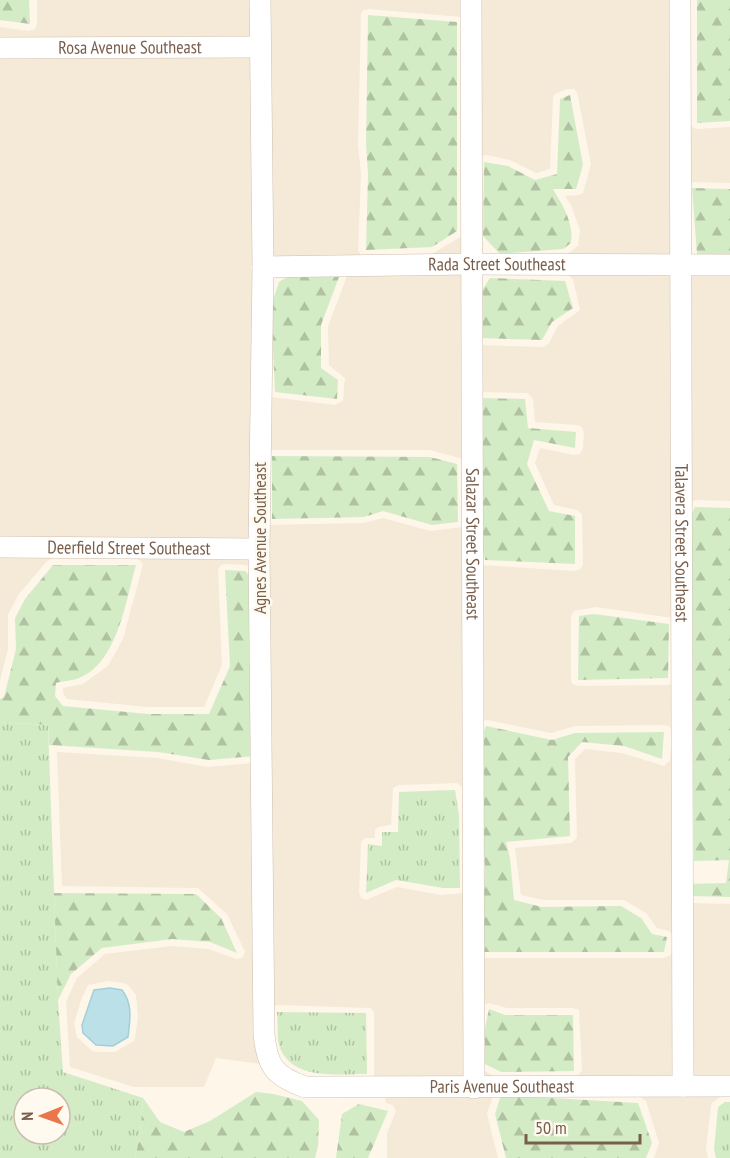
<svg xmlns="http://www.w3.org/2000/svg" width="730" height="1158" viewBox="0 0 730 1158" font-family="'PT Sans Narrow',sans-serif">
	<defs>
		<pattern id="grass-tufts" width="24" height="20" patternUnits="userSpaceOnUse" patternTransform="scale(1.5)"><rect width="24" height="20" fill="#d4ecc6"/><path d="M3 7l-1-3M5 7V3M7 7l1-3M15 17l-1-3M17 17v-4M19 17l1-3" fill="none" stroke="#b1c2a3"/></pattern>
		<pattern id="forest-firs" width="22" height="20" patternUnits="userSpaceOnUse" patternTransform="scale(1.5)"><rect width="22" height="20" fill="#d4ecc6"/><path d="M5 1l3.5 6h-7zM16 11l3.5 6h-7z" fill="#b1c2a3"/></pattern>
	</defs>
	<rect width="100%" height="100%" fill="#fdf6e9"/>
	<!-- residential -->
	<g fill="#f5e9d7" fill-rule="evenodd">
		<path d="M37,0H252L251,39L0,40V27L28,31L35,29L37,24Z"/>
		<path d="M269,0H462V17L369,9L364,10L361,13L358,144L361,174L358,250L361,256L366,257L432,254L462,236V256L272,259Z"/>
		<path d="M480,0H671L672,257L566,255L578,246L580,230L571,205L565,196L579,195L583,193L591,164L577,92L574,89H567L555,94L553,97L550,169L536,173L510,160L486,155L480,156Z"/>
		<path d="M251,54L254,267L250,541L0,539V55Z"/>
		<path d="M689,123L693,128L697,129L730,127V183L690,182Z"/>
		<path d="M462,272L463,459L430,450H269L270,397L335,405L343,401L345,378L329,365L328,326L346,279V274Z"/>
		<path d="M672,273L673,618L596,607L574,611L571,616V680L572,684L579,686L668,685L673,683L674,934L669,931L657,928L646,913L624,900H543L521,895L515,848L571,843L577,838L575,759L585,749L622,753L664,766L670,760L672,732L669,726L664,725L575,726L551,733L488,720L482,721L481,565L574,571L581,569L583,564L582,514L577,510L554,505L535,463L540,448L573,455L580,454L583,448L584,432L581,426L577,425L535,422L533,399L528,393L480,392V345L544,347L549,343L558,326L580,310L573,279L566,274Z"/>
		<path d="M690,273H730V501L696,500L690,502Z"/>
		<path d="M383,518L430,531L463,527L464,796L462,787L457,783L399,785L393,788L391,825L378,827L375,830V838H365L361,842L359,893L361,898L366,900L397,887L441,895L464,893L465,1080L374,1078V1013L371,1008L278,1005L273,1006L268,525L364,523Z"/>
		<path d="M0,555L250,557L251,567L245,565L226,564L221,565L218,569L222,665L204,707H148L67,699L63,693V688L83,684L108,666L123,639L143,565L141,561L135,558H53L47,561L18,595L8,615V649L0,681Z"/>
		<path d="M57,752L157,758L208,767L253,763L262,1064L216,1058L204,1087H134L70,1067L66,1002L77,978L105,954L172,946L208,949L236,959L242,958L245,952L227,914L198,888L62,886ZM108,981L124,983L129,986L136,995L138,1017L135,1038L134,1041L115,1052H96L91,1050L77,1037L74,1024L81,1000L88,985Z"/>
		<path d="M691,903L730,904V1078H692Z"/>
		<path d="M674,943V1078L483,1080V1070L497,1078L578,1076L582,1070L579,1010L573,1008H507L489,1003L482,1006V958H664L671,955Z"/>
		<path d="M385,1095L493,1096L487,1114L498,1158H387V1133L396,1111L393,1105L386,1103Z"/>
		<path d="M639,1096H722L712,1103L711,1106L706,1148L708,1158H654L659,1143L646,1101Z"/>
	</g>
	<!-- grass -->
	<g fill="url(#grass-tufts)" fill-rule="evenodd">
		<path d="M0,722L48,725L58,1000L63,1072L143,1098L140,1136L135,1158H0ZM24,1098H60V1134H24Z"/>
		<path d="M455,790L459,815L460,888H443L396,880L366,893L368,844L382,846V832H398L399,792Z"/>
		<path d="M277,1012L366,1013L367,1074C338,1074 290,1081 279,1045C277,1035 278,1022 277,1012Z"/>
		<path d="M725,1102H730V1158H716L714,1149L718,1107Z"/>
	</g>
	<!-- forest -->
	<g fill="url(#forest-firs)">
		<path d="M0,0H29L30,24L0,20Z"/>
		<path d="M697,0H730V121L697,123Z"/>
		<path d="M368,15L457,22V231L432,247L366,250L368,174L366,144Z"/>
		<path d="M570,95L583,165L576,189H553C563,206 574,223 571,243L563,249L500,254L483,236L484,162L508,166L535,180L557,174L560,99Z"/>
		<path d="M692,188L730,189V255L697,254Z"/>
		<path d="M289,276L339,277L321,325V368L338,380L337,399L275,392L271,306L279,282Z"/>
		<path d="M490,278L565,281L573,308L552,322L542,340L481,338L482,290Z"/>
		<path d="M482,398L525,399L528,428L576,432L575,448L534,440L527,464L549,511L575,516V564L485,560L481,542Z"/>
		<path d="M272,456L430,457L457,464L458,522L432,525L383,511L364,517L272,519Z"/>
		<path d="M695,507L730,508V897L692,896L688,884L726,883L729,860L694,861L690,518Z"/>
		<path d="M53,565H136C126,600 117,664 79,678C72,681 63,681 56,683L55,696L63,706L148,714H209L230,666L225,570L245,571L253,579L255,756L209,760L158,752L49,745L48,725L0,722V699L4,697L16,649L15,618L25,599Z"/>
		<path d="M594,614L669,624L668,678L578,680L579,616Z"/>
		<path d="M486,726L552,740L575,733L664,732L662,759L624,746L582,742L568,757L570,836L506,842L510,858L514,900L542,907L621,906L641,918L652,934L667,937L664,952H481L485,870L479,742Z"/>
		<path d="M54,893L196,894L221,918L237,953L210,942L172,939L102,948L71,974L58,1000Z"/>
		<path d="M489,1009L505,1015H573L574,1071L501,1072L485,1064L484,1033Z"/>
		<path d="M256,1092L273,1094L302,1101L319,1120L318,1146L315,1158H135L140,1136L143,1098L160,1122L184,1132L210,1121Z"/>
		<path d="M501,1095L638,1103L652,1143L646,1158H506L495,1114Z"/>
		<path d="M359,1104L388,1111L368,1158H336L342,1114Z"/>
	</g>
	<!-- water -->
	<path fill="#bce0e8" stroke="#a2cfda" stroke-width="1.5" d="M110,988L122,990C133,1004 130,1020 128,1037L113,1046L96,1045L83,1033L82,1025L94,990Z"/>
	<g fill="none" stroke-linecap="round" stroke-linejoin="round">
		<defs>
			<g id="minor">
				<path id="s1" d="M260,0L263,267L259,549L264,1034C267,1066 274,1076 305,1087L730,1086"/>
				<path id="s2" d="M471,0L474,1088"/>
				<path id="s3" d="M680,0L683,1086"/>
				<path id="s4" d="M0,48L260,47"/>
				<path id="s5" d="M263,267L471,264L730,265"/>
				<path id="s6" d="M0,547L259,549"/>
			</g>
		</defs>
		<!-- minor casing -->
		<use href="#minor" stroke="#d0bfae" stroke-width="22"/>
		<!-- minor -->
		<use href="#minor" stroke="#fff" stroke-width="21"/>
	</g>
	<g text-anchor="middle" stroke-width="5" stroke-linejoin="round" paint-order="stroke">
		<!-- street labels -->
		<g font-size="18" fill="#795e4b" stroke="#fffaf0">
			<text dy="6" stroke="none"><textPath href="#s4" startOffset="130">Rosa Avenue Southeast</textPath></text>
			<text dy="6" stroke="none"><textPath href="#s5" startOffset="234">Rada Street Southeast</textPath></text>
			<text transform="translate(260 538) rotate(-90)" y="6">Agnes Avenue Southeast</text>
			<text dy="6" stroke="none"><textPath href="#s3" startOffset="543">Talavera Street Southeast</textPath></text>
			<text dy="6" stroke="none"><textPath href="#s2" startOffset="544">Salazar Street Southeast</textPath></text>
			<text dy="6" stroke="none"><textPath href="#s6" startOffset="129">Deerfield Street Southeast</textPath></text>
			<text dy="6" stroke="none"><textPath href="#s1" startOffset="1304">Paris Avenue Southeast</textPath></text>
		</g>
	</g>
	<!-- north arrow -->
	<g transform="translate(42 1116) rotate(269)"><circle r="28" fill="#fffaf0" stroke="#c9bcae" stroke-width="1.5"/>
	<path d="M0-4.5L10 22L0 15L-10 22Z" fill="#ea774c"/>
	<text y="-9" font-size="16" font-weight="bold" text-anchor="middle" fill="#795e4b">N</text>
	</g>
	<!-- scale -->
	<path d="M526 1134v9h114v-9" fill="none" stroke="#795e4b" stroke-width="3"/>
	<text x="535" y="1134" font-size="18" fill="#795e4b" stroke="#fffaf0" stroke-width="4.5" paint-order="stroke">50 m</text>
</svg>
